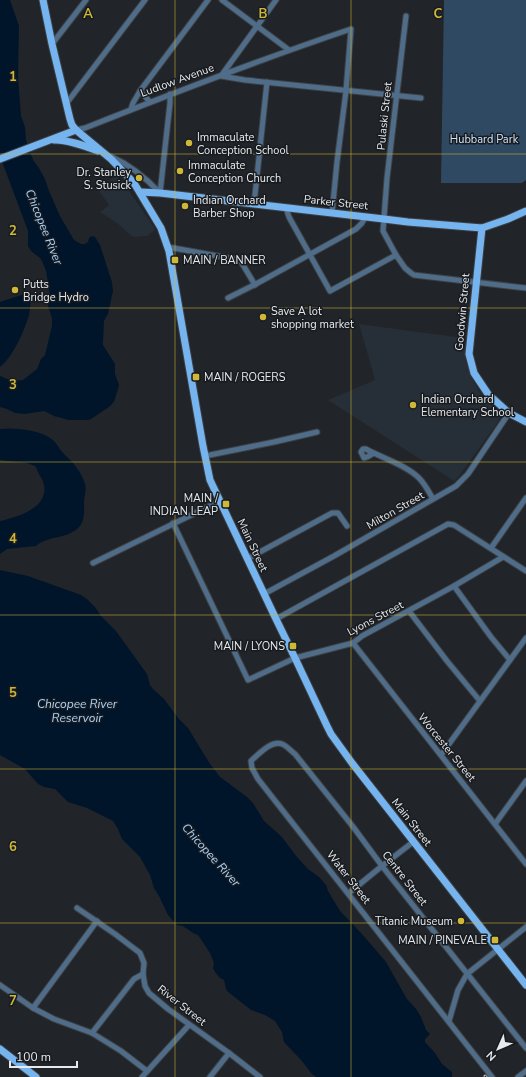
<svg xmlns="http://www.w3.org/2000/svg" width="526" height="1077" viewBox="0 0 526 1077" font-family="'Nunito Sans',sans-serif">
	<rect width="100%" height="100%" fill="#212428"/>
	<!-- built -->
	<g fill="#262e37">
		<path d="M116,175L129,191L154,227L155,230L147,236L133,237L117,223L100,212L109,205L99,191Z"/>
		<path d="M359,324L464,338L466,361L472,379L482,396L498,410L500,417L498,422L459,476L454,481L328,400L375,380Z"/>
	</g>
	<!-- green -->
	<path fill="#304962" d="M444,0H526V180L522,183H441Z"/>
	<!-- water -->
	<g fill="#00152a">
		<path d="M0,0H10L19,26L18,77L21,116L25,127L26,140L33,160L39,168L45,179L49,191L60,216L74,240L81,244H85L88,242L89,238L92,236L95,237L100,245L112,282L113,291L108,314L104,321L103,342V345L115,364V374L119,385L118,389L114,402L109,407L91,419L88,420H69L54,416L44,411L25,414L15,413L7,409L0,407V376L12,381L23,380L37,369L41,359L45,355L52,326V318L48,306L49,300L50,295L46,271L42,261L40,258L31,251L28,246V231L0,156Z"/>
		<path d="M31,292C30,301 31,312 27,321C23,334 11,359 0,367V302Z"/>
		<path d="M0,429C15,427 41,430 53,440C57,444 60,450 64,454C73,462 82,473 85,484C87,490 84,496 84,502C84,510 85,519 80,526C68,540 48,535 36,546L7,549L0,554V521C19,517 54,506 42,479C41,477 40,476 39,474C37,471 37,468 35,466L27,463L0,460Z"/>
		<path d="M0,570L28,576L81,595L87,599L95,607L101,616L116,631L147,674L150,685L153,689L164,699L179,719L188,728L210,764L220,777L247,797L253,803L264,821L281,836L297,857L308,869L319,877L326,885L328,891L340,911L362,934L386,962L407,999L416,1009L421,1017L426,1030L430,1034L425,1039V1042L435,1053L442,1064L452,1072V1077H316L312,1074L301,1060L284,1042L282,1032L275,1021L265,1015L251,1010L227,991L226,989L224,980L220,978L215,972L213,968L214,963L210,953L198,935L193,933L183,926L177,925L168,915L159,896L154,888L150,875L140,857L122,839L118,829L113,821L87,808L68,802L55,789L44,787L38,784L25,769L0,755Z"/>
	</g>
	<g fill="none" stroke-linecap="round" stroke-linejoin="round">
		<defs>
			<g id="minor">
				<path d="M222,0L289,50"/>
				<path d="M276,0L221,76L245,80L421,98"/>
				<path d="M406,16L387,178L383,231L396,255L405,268L411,273L414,275L526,288"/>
				<path d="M52,44L86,0"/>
				<path d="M150,102L140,91L208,0"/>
				<path d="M66,104L145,0"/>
				<path d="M131,109L133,103L140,91"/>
				<path d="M76,130L85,128C173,93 262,59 351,29L346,91L337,162L332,213"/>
				<path d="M110,156C128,164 147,179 160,193"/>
				<path d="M160,193L170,103V94"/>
				<path d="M254,204L267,82"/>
				<path d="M286,208L289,217L330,291L396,255"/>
				<path d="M168,247L240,260L255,285"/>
				<path d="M228,298L256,284L356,229L362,223L365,217"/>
				<path d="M374,453L367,457L364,458L361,452L363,449H366C382,458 406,465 419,478C425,484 429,492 433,499"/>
				<path d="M205,456L274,442L317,432"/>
				<path d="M173,523L248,680L295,658L353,643L362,636L454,586L503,557"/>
				<path d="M491,548L526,498"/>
				<path d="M247,559L332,513H338L347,526"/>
				<path d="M93,563L220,501"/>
				<path d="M454,586L491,637L510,660"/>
				<path d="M264,594L334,556L456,486L468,474L509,413"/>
				<path d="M409,611L447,661L480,701"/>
				<path d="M276,619L448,524L454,525L526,571"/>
				<path d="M353,643L526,864"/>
				<path d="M441,755L526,638"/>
				<path d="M495,824L526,781"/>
				<path d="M349,893L382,866L413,842"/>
				<path d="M77,908L115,934L140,953L144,963L143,974L145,986L149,993L168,1009L229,1053L260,1077"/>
				<path d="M0,985L33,1008L54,1019L92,1033L121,1051L147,1071"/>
				<path d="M33,1008L97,921"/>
				<path d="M449,1021L458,990L467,974L526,927"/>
				<path d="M92,1033L134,979L143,974"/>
				<path d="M142,1077L189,1025"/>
				<path d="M210,1077L229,1053"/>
				<path d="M492,1077L258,779L252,768L251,761L253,759C260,753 272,740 282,744C287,746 291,751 295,754L354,828L382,866L526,1048"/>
				<path d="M518,1077L526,1071"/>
			</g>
			<g id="major">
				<path d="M43,0L52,44L70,119L72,125L76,130L111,159L134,183L161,228L169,251L203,446L210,480L276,619L295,658L327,726L331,734L352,763L526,985"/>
				<path d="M54,140C67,139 85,146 98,151"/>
				<path d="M0,159L76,130"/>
				<path d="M140,192L160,193L384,219L408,222L482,228L508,219L526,211"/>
				<path d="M482,228L469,354L474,373L488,394L509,413L526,422"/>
				<path d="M0,1049L36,1077"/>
			</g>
		</defs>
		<!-- minor casing -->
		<use href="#minor" stroke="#3d4043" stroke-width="7"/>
		<!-- major casing -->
		<use href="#major" stroke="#3d4043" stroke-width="9"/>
		<!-- minor -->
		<use href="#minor" stroke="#4f6c89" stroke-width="5"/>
		<!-- major -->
		<use href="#major" stroke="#76b4ef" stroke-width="7"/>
		<defs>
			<path id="rail" d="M485,1076L486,1077"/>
		</defs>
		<!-- rail casing -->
		<use href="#rail" stroke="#bdc0c3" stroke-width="3"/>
		<!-- rail -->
		<use href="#rail" stroke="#181b1f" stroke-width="1.5" stroke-dasharray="4.5" stroke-linecap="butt"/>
	</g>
	<!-- grid -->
	<path fill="none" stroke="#cfb837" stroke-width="1" stroke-opacity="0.55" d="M175,0V1077M351,0V1077M0,154H526M0,308H526M0,462H526M0,615H526M0,769H526M0,923H526"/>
	<!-- markers -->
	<g fill="#cfb837" stroke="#181b1f" stroke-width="1.5">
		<circle cx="189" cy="143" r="4"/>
		<circle cx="180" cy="171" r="4"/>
		<circle cx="139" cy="178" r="4"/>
		<circle cx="185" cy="206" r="4"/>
		<rect x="171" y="256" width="8" height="8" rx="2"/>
		<circle cx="15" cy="290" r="4"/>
		<circle cx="263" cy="317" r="4"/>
		<rect x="192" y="373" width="8" height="8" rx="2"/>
		<circle cx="413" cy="405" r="4"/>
		<rect x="222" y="500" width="8" height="8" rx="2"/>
		<rect x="289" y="642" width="8" height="8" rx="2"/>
		<circle cx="461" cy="921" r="4"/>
		<rect x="491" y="936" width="8" height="8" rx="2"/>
	</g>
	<g text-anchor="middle" stroke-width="3" stroke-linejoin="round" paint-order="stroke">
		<!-- street labels -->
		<g font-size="11" fill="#e7eaec" stroke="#181b1f">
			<text transform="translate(177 80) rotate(-20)" y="4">Ludlow Avenue</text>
			<text transform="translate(384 116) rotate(-84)" y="4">Pulaski Street</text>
			<text transform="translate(336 202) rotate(6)" y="4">Parker Street</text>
			<text transform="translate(462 312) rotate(-85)" y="4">Goodwin Street</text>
			<text transform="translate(395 510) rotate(-30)" y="4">Milton Street</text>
			<text transform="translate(253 545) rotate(65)" y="4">Main Street</text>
			<text transform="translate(375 618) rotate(-28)" y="4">Lyons Street</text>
			<text transform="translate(447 747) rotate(51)" y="4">Worcester Street</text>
			<text transform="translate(412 822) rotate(52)" y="4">Main Street</text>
			<text transform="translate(349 877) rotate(52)" y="4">Water Street</text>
			<text transform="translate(405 878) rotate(52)" y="4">Centre Street</text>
			<text transform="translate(182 1005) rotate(38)" y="4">River Street</text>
		</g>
		<!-- poi labels -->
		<g font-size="11" fill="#e7eaec" stroke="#181b1f" text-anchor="start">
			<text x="197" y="141">Immaculate<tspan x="197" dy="13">Conception School</tspan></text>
			<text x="188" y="169">Immaculate<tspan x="188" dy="13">Conception Church</tspan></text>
			<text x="131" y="176" text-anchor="end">Dr. Stanley<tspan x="131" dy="13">S. Stusick</tspan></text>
			<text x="193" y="204">Indian Orchard<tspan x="193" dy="13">Barber Shop</tspan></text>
			<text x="183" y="264">MAIN / BANNER</text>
			<text x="23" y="288">Putts<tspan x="23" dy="13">Bridge Hydro</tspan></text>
			<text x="271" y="315">Save A lot<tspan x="271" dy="13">shopping market</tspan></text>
			<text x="204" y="381">MAIN / ROGERS</text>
			<text x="421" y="403">Indian Orchard<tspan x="421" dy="13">Elementary School</tspan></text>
			<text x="218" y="502" text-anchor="end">MAIN /<tspan x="218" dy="13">INDIAN LEAP</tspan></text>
			<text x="285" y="650" text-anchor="end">MAIN / LYONS</text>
			<text x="453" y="925" text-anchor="end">Titanic Museum</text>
			<text x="487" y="944" text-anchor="end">MAIN / PINEVALE</text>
		</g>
		<!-- park labels -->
		<g font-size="11" fill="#cde3fa" stroke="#181b1f">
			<text x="484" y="143">Hubbard Park</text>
		</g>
		<!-- water labels -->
		<g font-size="12" font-style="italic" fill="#a5d2fe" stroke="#181b1f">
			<text transform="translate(44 227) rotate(68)" y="4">Chicopee River</text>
			<text x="77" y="708">Chicopee River<tspan x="77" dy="14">Reservoir</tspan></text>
			<text transform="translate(211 855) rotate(48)" y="4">Chicopee River</text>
		</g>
	</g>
	<g font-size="13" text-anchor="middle" font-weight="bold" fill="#cfb837" stroke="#181b1f" stroke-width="3" stroke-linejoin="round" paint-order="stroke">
		<text x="88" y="18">A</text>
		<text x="263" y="18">B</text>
		<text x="438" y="18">C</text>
		<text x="13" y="81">1</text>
		<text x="13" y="235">2</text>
		<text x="13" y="389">3</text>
		<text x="13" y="543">4</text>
		<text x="13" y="697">5</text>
		<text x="13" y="851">6</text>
		<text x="13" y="1005">7</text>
	</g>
	<!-- north arrow -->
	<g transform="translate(498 1049) rotate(225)" stroke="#181b1f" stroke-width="3" paint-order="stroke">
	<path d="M0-3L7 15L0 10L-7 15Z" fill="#e7eaec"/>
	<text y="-6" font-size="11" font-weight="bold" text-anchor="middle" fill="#e7eaec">N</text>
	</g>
	<!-- scale -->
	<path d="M10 1061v6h67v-6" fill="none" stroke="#e7eaec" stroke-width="2"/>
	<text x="16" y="1061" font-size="12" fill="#e7eaec" stroke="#181b1f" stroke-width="3" paint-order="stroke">100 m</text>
</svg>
